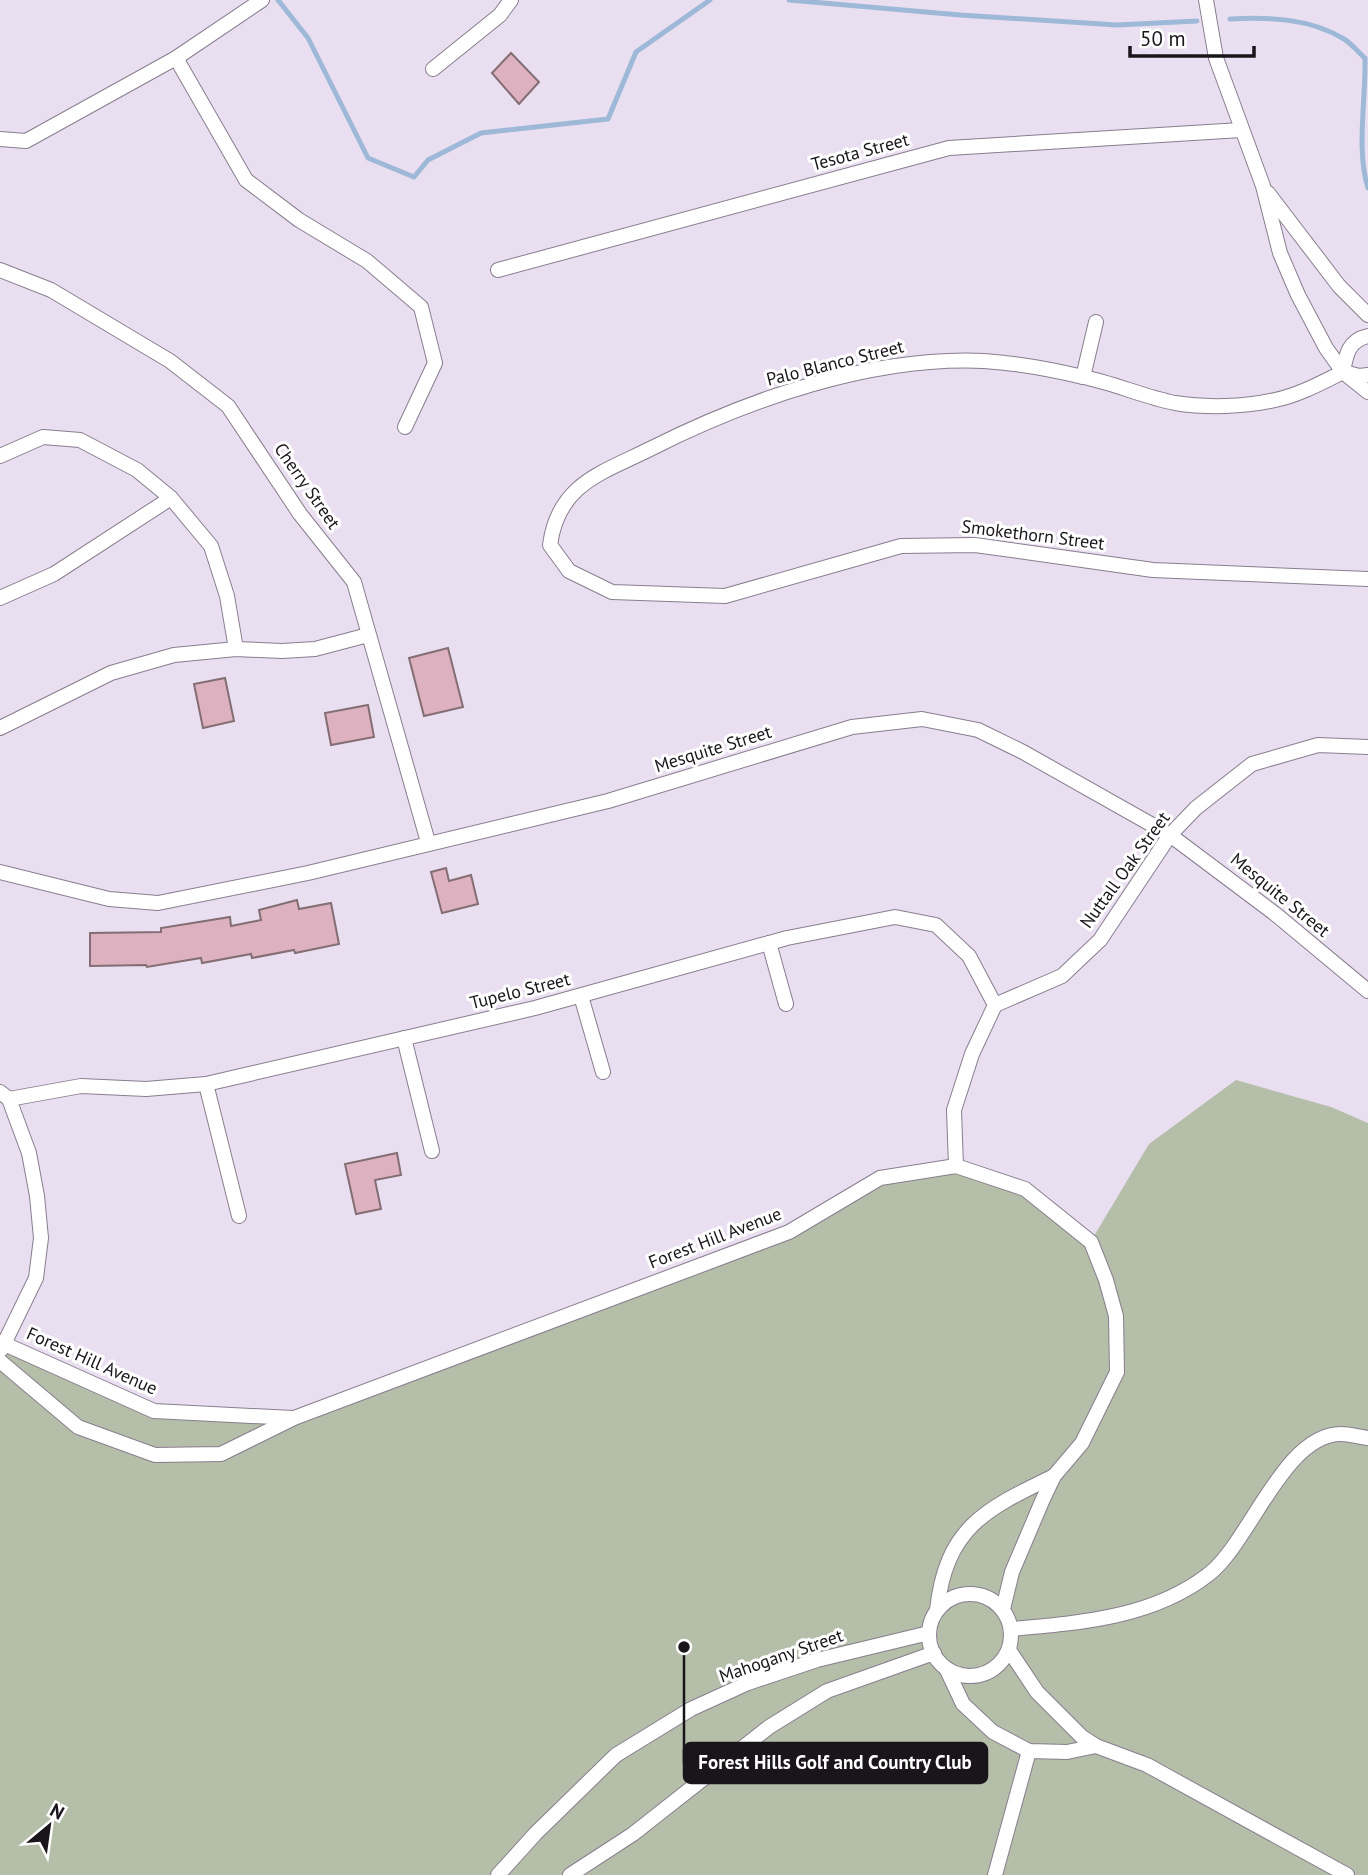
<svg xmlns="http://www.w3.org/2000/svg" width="1368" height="1875" viewBox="0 0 1368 1875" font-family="'PT Sans',sans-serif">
	<rect width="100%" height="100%" fill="#eadff1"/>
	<!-- green -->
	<path fill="#b4bea8" d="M1236,1080L1331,1107L1368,1123V1875H0V1342L154,1411L294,1418L789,1232L880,1178L956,1166L1025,1189L1091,1241L1149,1144Z"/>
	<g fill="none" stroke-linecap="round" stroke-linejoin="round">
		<!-- stream -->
		<g stroke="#9eb9d8" stroke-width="5">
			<path d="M278,0L308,38L368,158L414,177L428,160L481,133L608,119L636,52L710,0"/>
			<path d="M789,0L960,15L1117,25L1197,21"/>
			<path d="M1230,19C1268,17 1310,18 1344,39C1352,44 1358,52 1365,58C1366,100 1356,150 1368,188"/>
		</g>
	</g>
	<!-- building -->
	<g fill="#ddb1bf" stroke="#836e74" stroke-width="2">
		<path d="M511,53L539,82L519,104L492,73Z"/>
		<path d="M448,648L463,707L424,716L409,658Z"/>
		<path d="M225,678L234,721L203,728L194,684Z"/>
		<path d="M368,705L374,737L331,745L325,713Z"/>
		<path d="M446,868L449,881L471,875L478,904L442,913L431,872Z"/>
		<path d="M297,900L299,909L331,903L339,944L295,953L294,950L252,958L251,954L202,963L201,958L147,967L146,965L90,966V933L161,932V928L230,917L231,926L261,920L259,910Z"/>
		<path d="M397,1153L401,1175L375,1180L381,1209L356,1214L345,1164Z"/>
	</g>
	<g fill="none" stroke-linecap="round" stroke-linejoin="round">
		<defs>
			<g id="minor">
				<path d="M1206,0L1216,58L1263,186L1280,253L1298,295L1326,348L1343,372L1368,392"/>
				<path d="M176,58L246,180L299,220L367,261L421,307L435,363L405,427"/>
				<path d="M433,69L500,15L511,0"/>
				<path d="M0,139L26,141L176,58L262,0"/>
				<path d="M1268,193L1339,286L1368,315"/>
				<path d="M0,270L51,290L170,361L228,406L300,514L354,582L428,842"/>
				<path d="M498,270L949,148L1241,130"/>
				<path d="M1343,372C1321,383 1299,395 1275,400C1244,407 1206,408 1175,403C1144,397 1114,383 1083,377C1054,370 1014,363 984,361C872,356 749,399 650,449C602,473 558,484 550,545L569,571L612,592L725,596L901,546L975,545L1153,570L1368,579"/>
				<path d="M1343,372C1346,354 1349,340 1368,336"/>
				<path d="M1344,372L1359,376L1368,375"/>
				<path d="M1083,377L1096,322"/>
				<path d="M0,456L43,437L80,440L137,470L171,498L211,546L227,596L236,649"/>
				<path d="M0,598L54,574L171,498"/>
				<path d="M0,728L111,673L174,655L236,649L282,651L315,649L368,635"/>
				<path d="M0,872L109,899L158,903L308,873L608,801L852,727L922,719L978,730L1023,752L1170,835L1274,913L1368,991"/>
				<path d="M769,943L786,1004"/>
				<path d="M581,996L603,1072"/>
				<path d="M404,1038L432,1151"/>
				<path d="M206,1084L239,1216"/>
				<path d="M0,1092L9,1099L29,1153L37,1196L41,1238L36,1278L1,1350"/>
				<path d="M9,1099L81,1086L146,1089L206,1084L535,1008L787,938L895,917L936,925L969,956L995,1005"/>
				<path d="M956,1166L954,1110L972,1054L995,1005L1062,976L1100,940L1170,835L1196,808L1252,764L1318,745L1368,747"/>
				<path d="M0,1342L154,1411L293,1418"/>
				<path d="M0,1361L78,1427L155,1455L221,1454L294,1418L789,1232L880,1178L956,1166L1025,1189L1091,1242L1106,1280L1116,1316L1117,1372L1082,1443L1054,1476L1043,1499L1012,1572L1003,1609"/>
				<circle cx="970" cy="1635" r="41"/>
				<path d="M937,1610C946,1527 986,1509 1054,1476"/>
				<path d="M1011,1629C1079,1623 1153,1618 1209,1574C1250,1542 1284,1434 1341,1434C1350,1434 1359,1437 1368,1438"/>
				<path d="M1009,1650L1037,1692L1082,1737L1096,1746L1147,1765L1347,1875"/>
				<path d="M946,1668L963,1704L993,1732L1029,1751L1067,1752L1096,1746"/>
				<path d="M498,1875L536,1833L616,1755L691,1709L748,1683L817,1660L929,1633"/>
				<path d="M570,1875L633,1834L769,1727L827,1691L934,1653"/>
				<path d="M995,1875L1029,1751"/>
			</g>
		</defs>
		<!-- minor casing -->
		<use href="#minor" stroke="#887e8e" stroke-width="16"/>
		<!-- minor -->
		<use href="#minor" stroke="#fff" stroke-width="14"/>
	</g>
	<g text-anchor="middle" stroke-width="6" stroke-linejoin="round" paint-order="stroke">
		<!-- street labels -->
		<g font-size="18" fill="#19151b" stroke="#fff">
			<text transform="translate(860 152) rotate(-15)" y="6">Tesota Street</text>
			<text transform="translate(835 363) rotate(-14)" y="6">Palo Blanco Street</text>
			<text transform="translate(307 486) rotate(55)" y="6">Cherry Street</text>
			<text transform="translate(1033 535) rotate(7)" y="6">Smokethorn Street</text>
			<text transform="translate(713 749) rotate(-17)" y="6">Mesquite Street</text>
			<text transform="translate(1125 870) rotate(-54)" y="6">Nuttall Oak Street</text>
			<text transform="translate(1280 895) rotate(39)" y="6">Mesquite Street</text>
			<text transform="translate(520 991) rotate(-14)" y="6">Tupelo Street</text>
			<text transform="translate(715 1238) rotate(-21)" y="6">Forest Hill Avenue</text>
			<text transform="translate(92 1361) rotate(24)" y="6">Forest Hill Avenue</text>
			<text transform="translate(781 1656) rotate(-19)" y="6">Mahogany Street</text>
		</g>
	</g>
	<!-- callouts -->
	<path fill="none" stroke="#19151b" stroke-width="2.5" d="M684 1647L684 1763"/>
	<circle fill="#19151b" stroke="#fff" stroke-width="2.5" cx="684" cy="1647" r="7"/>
	<rect fill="#19151b" stroke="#19151b" stroke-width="2.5" x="684" y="1743" width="303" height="40" rx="7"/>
	<g font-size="19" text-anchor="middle" font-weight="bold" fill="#fff">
		<text x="835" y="1769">Forest Hills Golf and Country Club</text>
	</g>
	<!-- north arrow -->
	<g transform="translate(49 1826) rotate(29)" stroke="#ffffff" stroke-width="5" paint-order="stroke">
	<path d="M0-5L12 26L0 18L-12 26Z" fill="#19151b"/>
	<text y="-10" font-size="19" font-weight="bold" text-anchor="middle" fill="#19151b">N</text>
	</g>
	<!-- scale -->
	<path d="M1130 46v10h124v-10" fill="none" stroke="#19151b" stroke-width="3.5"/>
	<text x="1140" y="46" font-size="21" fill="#19151b" stroke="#ffffff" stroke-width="5" paint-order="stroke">50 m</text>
</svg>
